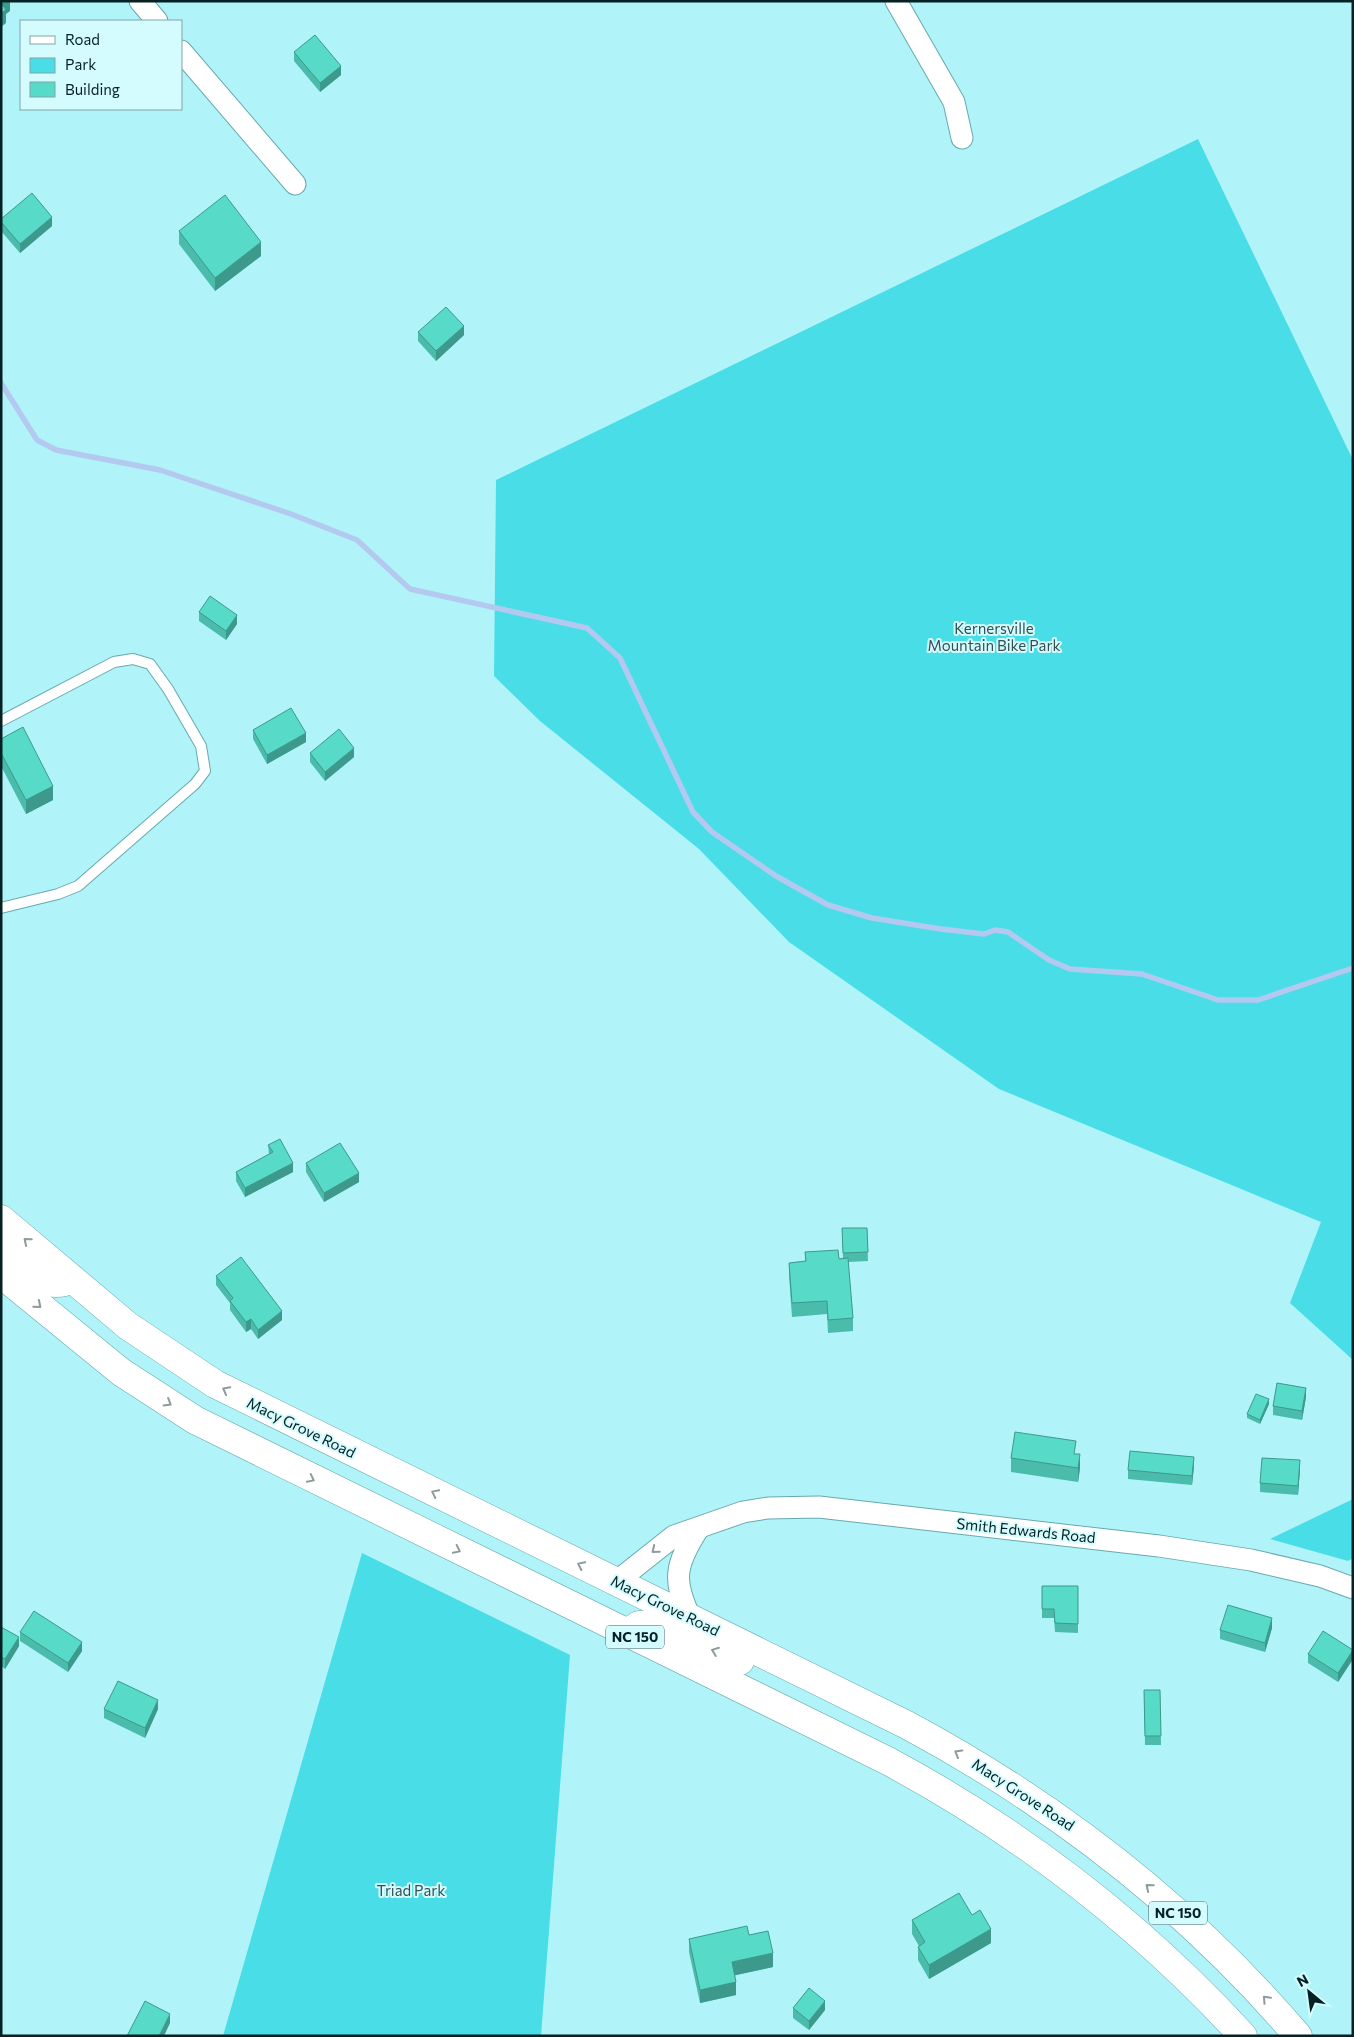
<svg xmlns="http://www.w3.org/2000/svg" width="1354" height="2037" viewBox="0 0 1354 2037" font-family="Commissioner,sans-serif">
	<rect width="100%" height="100%" fill="#b0f4f9"/>
	<!-- green -->
	<g fill="#49dde8">
		<path d="M1198,139L1353,460V1360L1290,1303L1321,1222L999,1089L789,942L699,849L540,721L494,676L496,480Z"/>
		<path d="M1353,1499V1558L1348,1561L1270,1539Z"/>
		<path d="M362,1553L570,1655L541,2036H223Z"/>
	</g>
	<g fill="none" stroke-linecap="round" stroke-linejoin="round">
		<!-- stream -->
		<path stroke="#b4c9f0" stroke-width="5.5" d="M1,383L37,440L56,450L160,470L291,514L357,540L410,589L587,628L620,658L693,812L712,832L776,876L828,905L872,918L941,929L984,934L995,930L1008,932L1049,960L1070,969L1142,974L1218,1000H1258L1353,968"/>
		<defs>
			<path id="lane" d="M1,721L114,662L133,659L150,664L168,689L201,746L205,771L195,784L78,886L58,894L1,908"/>
			<g id="street">
				<path d="M140,1L157,21"/>
				<path d="M896,1L954,102L962,138"/>
				<path d="M181,51L295,184"/>
				<path d="M616,1582L674,1536L743,1512L768,1508L819,1507L1159,1546L1251,1560L1320,1576L1353,1588"/>
				<path d="M691,1619C672,1580 675,1565 698,1529"/>
			</g>
			<g id="primary">
				<path d="M1,1219L128,1326L215,1384L907,1725C1056,1805 1188,1907 1298,2036"/>
				<path d="M1,1247C23,1264 43,1294 72,1279"/>
				<path d="M1,1274L121,1372L195,1420L888,1761C1022,1833 1140,1924 1243,2036"/>
				<path d="M627,1633L639,1625H653L740,1661"/>
			</g>
		</defs>
		<!-- lane casing -->
		<use href="#lane" stroke="#67a9af" stroke-width="12"/>
		<!-- street casing -->
		<use href="#street" stroke="#67a9af" stroke-width="23"/>
		<!-- primary casing -->
		<use href="#primary" stroke="#67a9af" stroke-width="29"/>
		<!-- lane -->
		<use href="#lane" stroke="#fff" stroke-width="10"/>
		<!-- street -->
		<use href="#street" stroke="#fff" stroke-width="21"/>
		<!-- primary -->
		<use href="#primary" stroke="#fff" stroke-width="28"/>
	</g>
	<!-- wall -->
	<g fill="#4bbbac">
		<path d="M294,52L341,75L320,92L294,61Z"/>
		<path d="M1,219L52,226L20,253L1,231Z"/>
		<path d="M179,231L261,256L215,291L179,244Z"/>
		<path d="M418,332L464,335L436,361L418,341Z"/>
		<path d="M199,612L237,624L226,640L199,621Z"/>
		<path d="M253,730L306,742L267,764L253,739Z"/>
		<path d="M1,739L53,800L26,814L1,766Z"/>
		<path d="M310,753L354,757L325,781L310,762Z"/>
		<path d="M268,1145L293,1172L245,1197L236,1181V1172L269,1154Z"/>
		<path d="M306,1163L359,1182L324,1202L306,1172Z"/>
		<path d="M842,1228H867L868,1261L848,1262L853,1318V1331L828,1333L827,1314L792,1317L789,1276V1263L805,1261V1252L839,1259L843,1258Z"/>
		<path d="M216,1276L282,1320L258,1339L251,1329L246,1332L230,1310V1303L216,1285Z"/>
		<path d="M1306,1397L1302,1420L1273,1415V1406Z"/>
		<path d="M1269,1404L1260,1424L1247,1418V1414Z"/>
		<path d="M1076,1454L1080,1468L1078,1482L1011,1472V1458Z"/>
		<path d="M1194,1466L1192,1485L1128,1479V1470Z"/>
		<path d="M1300,1469L1298,1495L1260,1492V1483Z"/>
		<path d="M1042,1586H1078V1633L1055,1632L1054,1618H1042Z"/>
		<path d="M1,1627L19,1646L5,1669L1,1666Z"/>
		<path d="M1272,1628L1265,1652L1220,1639V1630Z"/>
		<path d="M20,1632L82,1651L68,1672L20,1641Z"/>
		<path d="M1353,1650V1659L1338,1682L1308,1663V1654Z"/>
		<path d="M1144,1690H1160L1161,1745H1145Z"/>
		<path d="M104,1709H158L145,1738L104,1718Z"/>
		<path d="M972,1915L991,1943L929,1979L918,1960V1947L919,1946L912,1934V1920Z"/>
		<path d="M749,1935L773,1967L735,1975L736,1995L700,2003L689,1952V1939Z"/>
		<path d="M793,2008L825,2010L809,2030L793,2018Z"/>
	</g>
	<!-- shaded-wall -->
	<g fill="#3d998c">
		<path d="M5,1H10V11L6,14V23L1,27L2,4Z"/>
		<path d="M341,66V75L320,92V83Z"/>
		<path d="M52,217V226L20,253V244Z"/>
		<path d="M261,242V256L215,291V278Z"/>
		<path d="M464,326V335L436,361V351Z"/>
		<path d="M237,615V624L226,640V631Z"/>
		<path d="M306,733V742L267,764V755Z"/>
		<path d="M354,748V757L325,781V772Z"/>
		<path d="M53,786V800L26,814V800Z"/>
		<path d="M293,1163V1172L245,1197V1188Z"/>
		<path d="M359,1173V1182L324,1202V1193Z"/>
		<path d="M282,1311V1320L258,1339V1330Z"/>
		<path d="M251,1319V1329L246,1332V1322Z"/>
		<path d="M1306,1388V1397L1302,1420V1411Z"/>
		<path d="M1269,1399V1404L1260,1424V1420Z"/>
		<path d="M1080,1454V1468L1078,1482V1468Z"/>
		<path d="M1194,1457V1466L1192,1485V1476Z"/>
		<path d="M1300,1460V1469L1298,1495V1486Z"/>
		<path d="M1272,1618V1628L1265,1652V1643Z"/>
		<path d="M19,1637V1646L5,1669V1659Z"/>
		<path d="M82,1642V1651L68,1672V1663Z"/>
		<path d="M1353,1650V1659L1338,1682V1673Z"/>
		<path d="M158,1700V1709L145,1738V1728Z"/>
		<path d="M991,1929V1943L929,1979V1965Z"/>
		<path d="M773,1953V1967L732,1976V1962Z"/>
		<path d="M736,1982V1995L700,2003V1990Z"/>
		<path d="M825,2001V2010L809,2030V2021Z"/>
		<path d="M170,2014V2023L164,2036H159Z"/>
	</g>
	<!-- building -->
	<g fill="#57dac8" stroke="#3d998c">
		<path d="M1,1H5L2,4L6,10L1,13Z"/>
		<path d="M315,35L341,66L320,83L294,52Z"/>
		<path d="M32,193L52,217L20,244L1,222V219Z"/>
		<path d="M225,195L261,242L215,278L179,231Z"/>
		<path d="M446,307L464,326L436,351L418,332Z"/>
		<path d="M210,596L237,615L226,631L199,612Z"/>
		<path d="M291,708L306,733L267,755L253,730Z"/>
		<path d="M23,727L53,786L26,800L1,753V739Z"/>
		<path d="M339,729L354,748L325,772L310,753Z"/>
		<path d="M280,1139L293,1163L245,1188L236,1172L273,1152L268,1145Z"/>
		<path d="M340,1143L359,1173L324,1193L306,1163Z"/>
		<path d="M842,1228H867L868,1252L843,1253Z"/>
		<path d="M838,1250L839,1259L848,1258L853,1318L828,1320L827,1301L792,1303L789,1263L806,1261L805,1252Z"/>
		<path d="M241,1257L282,1311L258,1330L251,1319L246,1322L230,1301L233,1298L216,1276Z"/>
		<path d="M1277,1383L1306,1388L1302,1411L1273,1406Z"/>
		<path d="M1256,1394L1269,1399L1260,1420L1247,1414Z"/>
		<path d="M1015,1432L1076,1441L1074,1454H1080L1078,1468L1011,1458Z"/>
		<path d="M1130,1451L1194,1457L1192,1476L1128,1470Z"/>
		<path d="M1262,1458L1300,1460L1298,1486L1260,1483Z"/>
		<path d="M1042,1586H1078V1624L1055,1623L1054,1609H1042Z"/>
		<path d="M1228,1605L1272,1618L1265,1643L1220,1630Z"/>
		<path d="M34,1611L82,1642L68,1663L20,1632Z"/>
		<path d="M1,1627L19,1637L5,1659L1,1657Z"/>
		<path d="M1323,1631L1353,1650L1338,1673L1308,1654Z"/>
		<path d="M118,1681L158,1700L145,1728L104,1709Z"/>
		<path d="M1144,1690H1160L1161,1736H1145Z"/>
		<path d="M959,1893L972,1915L980,1910L991,1929L929,1965L918,1947L925,1942L912,1920Z"/>
		<path d="M747,1926L749,1935L768,1931L773,1953L732,1962L736,1982L700,1990L689,1939Z"/>
		<path d="M809,1988L825,2001L809,2021L793,2008Z"/>
		<path d="M145,2001L170,2014L159,2036H127Z"/>
	</g>
	<!-- one-way arrows -->
	<defs><path id="oneway-chevron" d="M-2-3.5L2.5 0L-2 3.5" fill="none" stroke-width="1.6" stroke-linecap="round" stroke-linejoin="round" transform="scale(1.25)"/></defs>
	<g stroke="#8e9b9c">
		<use href="#oneway-chevron" transform="translate(27 1241) rotate(-140)"/>
		<use href="#oneway-chevron" transform="translate(38 1305) rotate(40)"/>
		<use href="#oneway-chevron" transform="translate(226 1390) rotate(-152)"/>
		<use href="#oneway-chevron" transform="translate(168 1403) rotate(31)"/>
		<use href="#oneway-chevron" transform="translate(311 1479) rotate(26)"/>
		<use href="#oneway-chevron" transform="translate(435 1493) rotate(-154)"/>
		<use href="#oneway-chevron" transform="translate(457 1550) rotate(26)"/>
		<use href="#oneway-chevron" transform="translate(655 1550) rotate(141)"/>
		<use href="#oneway-chevron" transform="translate(581 1565) rotate(-154)"/>
		<use href="#oneway-chevron" transform="translate(715 1651) rotate(-159)"/>
		<use href="#oneway-chevron" transform="translate(958 1753) rotate(-150)"/>
		<use href="#oneway-chevron" transform="translate(1149 1887) rotate(-140)"/>
		<use href="#oneway-chevron" transform="translate(1266 1999) rotate(-133)"/>
	</g>
	<g text-anchor="middle" stroke-width="4" stroke-linejoin="round" paint-order="stroke">
		<!-- shield labels -->
		<g fill="#d4fcff" stroke="#436366" stroke-width="1">
			<rect x="606" y="1625.5" width="58" height="23" rx="4"/>
			<rect x="1149" y="1901.5" width="58" height="23" rx="4"/>
		</g>
		<g font-size="14" font-weight="bold" fill="#052124">
			<text x="635" y="1642">NC 150</text>
			<text x="1178" y="1918">NC 150</text>
		</g>
		<!-- park labels -->
		<g font-size="15" fill="#325052" stroke="#d4fcff">
			<text x="994" y="634">Kernersville<tspan x="994" dy="17">Mountain Bike Park</tspan></text>
			<text x="411" y="1896">Triad Park</text>
		</g>
		<!-- street labels -->
		<g font-size="15" fill="#052124" stroke="#d4fcff">
			<text transform="translate(301 1428) rotate(26)" y="5">Macy Grove Road</text>
			<text transform="translate(1026 1531) rotate(6)" y="5">Smith Edwards Road</text>
			<text transform="translate(665 1606) rotate(26)" y="5">Macy Grove Road</text>
			<text transform="translate(1023 1795) rotate(33)" y="5">Macy Grove Road</text>
		</g>
	</g>
	<!-- border -->
	<rect width="1354" height="2037" fill="none" stroke="#052124" stroke-width="5"/>
	<!-- legend -->
	<rect x="20" y="20" width="162" height="90" fill="#d4fcff" stroke="#81a4a7"/>
	<rect x="30" y="36" width="25" height="8" fill="#ffffff" stroke="#81a4a7"/>
	<text x="65" y="45" font-size="15" fill="#052124">Road</text>
	<rect x="30" y="58" width="25" height="15" fill="#49dde8" stroke="#81a4a7"/>
	<text x="65" y="70" font-size="15" fill="#052124">Park</text>
	<rect x="30" y="82" width="25" height="15" fill="#57dac8" stroke="#81a4a7"/>
	<text x="65" y="95" font-size="15" fill="#052124">Building</text>
	<!-- north arrow -->
	<g transform="translate(1309 1992) rotate(331)" stroke="#d4fcff" stroke-width="4" paint-order="stroke">
	<path d="M0-4L9 19L0 12L-9 19Z" fill="#052124"/>
	<text y="-8" font-size="14" font-weight="bold" text-anchor="middle" fill="#052124">N</text>
	</g>
</svg>
